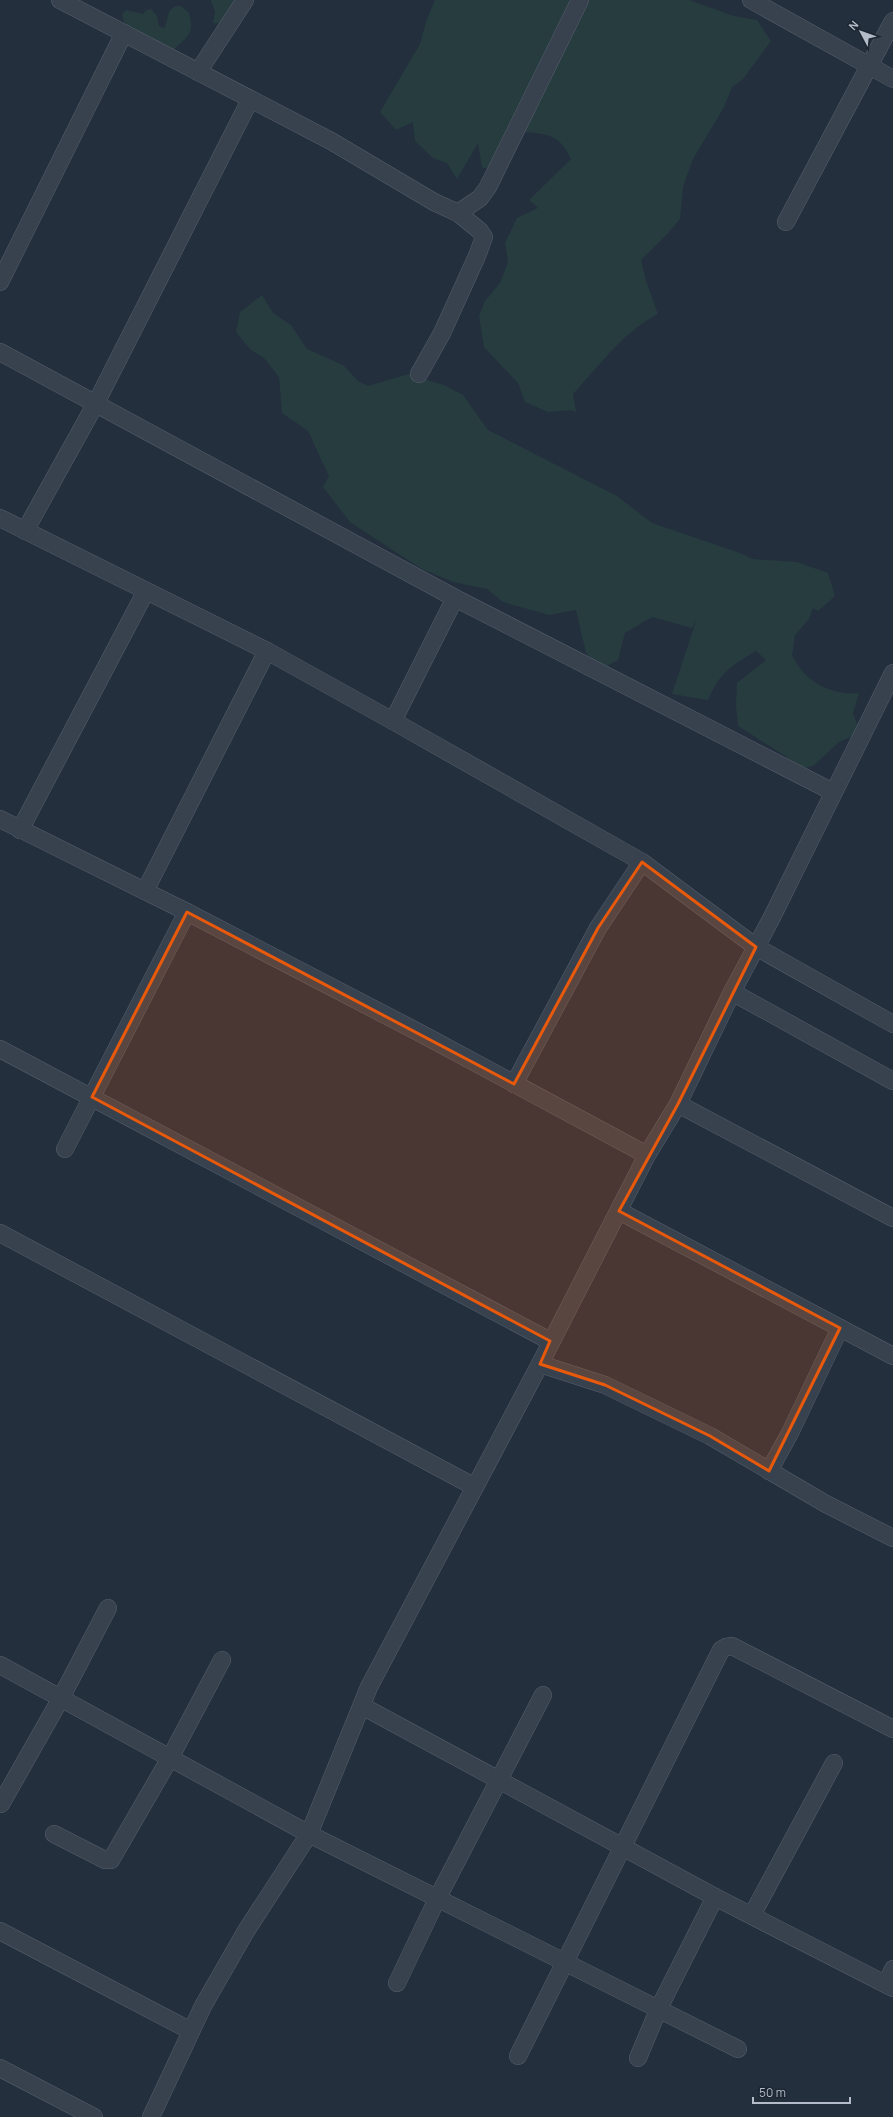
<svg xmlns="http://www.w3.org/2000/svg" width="893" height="2117" viewBox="0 0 893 2117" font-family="Manrope,sans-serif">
	<rect width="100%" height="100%" fill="#242f3e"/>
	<!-- green -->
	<g fill="#263c3f">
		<path d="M211,0H234V8L223,24L213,23L215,12Z"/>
		<path d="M435,0H689L734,16L757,20L771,41L743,79L732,87L724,107L693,159L683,187L680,219L669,232L641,260L646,281L658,314C623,332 599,366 573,394L576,412L570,410L548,412L525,402L518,383L484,347L479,316L485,301L500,283L508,262L505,243L517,218L538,208L529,200L571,159C560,136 550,134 525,132L498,167L482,168L478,143L457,179L447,163L433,158L415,141L413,122L396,130L380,112L420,44L426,22Z"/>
		<path d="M176,6H181L189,13C196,37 184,37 172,52L152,43V38C139,32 123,30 122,14L126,10L143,14L146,10L151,9L157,16L159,26L164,28C170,19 165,11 176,6Z"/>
		<path d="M262,295L273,313L291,325L307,349L343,365L358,381L368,386L412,373L420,378L444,385L463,395L488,430L617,496L652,523L740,553L752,559L797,562L828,573L835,596L818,611L813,608L809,619L795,635L792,656C796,662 800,669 805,674C817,687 841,696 859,693L853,713L860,733L839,742L813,766L804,768L792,767L787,757L738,726L736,705L737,683L766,660L756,651C730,667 721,671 708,700L672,694L696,621L692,628L652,617L625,633L618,660L601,669L586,653L576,610L549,615L503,602L487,589L453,582L420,568L350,522L323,487L329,476L308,431L282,413L279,377L264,358L251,350L236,332L240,312Z"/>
	</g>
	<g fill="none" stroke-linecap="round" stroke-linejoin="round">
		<defs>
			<g id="minor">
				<path d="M60,0L331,141L434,202L458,213L480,231L484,237L477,256L442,333L419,374"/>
				<path d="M751,0L893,79"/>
				<path d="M198,72L245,0"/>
				<path d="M458,213L480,198L488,187L580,0"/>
				<path d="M786,222L893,21"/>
				<path d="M0,282L124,33"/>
				<path d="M0,352L455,598L833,792"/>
				<path d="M0,518L267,651L393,721L642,862L756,947L893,1024"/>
				<path d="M25,531L96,403L250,100"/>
				<path d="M393,721L455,598"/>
				<path d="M0,819L187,912L420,1033L647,1155"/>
				<path d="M20,830L146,591"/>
				<path d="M145,891L267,651"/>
				<path d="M732,992L893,1081"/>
				<path d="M0,1049L550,1341"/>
				<path d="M514,1084L598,928L642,862"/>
				<path d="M678,1104L893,1218"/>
				<path d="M65,1149L187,912"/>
				<path d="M619,1211L893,1356"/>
				<path d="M0,1233L475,1487"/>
				<path d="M540,1364L605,1385L710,1436L826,1504L893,1538"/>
				<path d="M769,1471L790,1433L840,1328"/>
				<path d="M0,1665L309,1834L738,2049"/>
				<path d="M362,1706L715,1897L893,1988"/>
				<path d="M1,1804L61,1698L108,1608"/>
				<path d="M54,1834L105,1860H111L170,1758L222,1660"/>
				<path d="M752,1915L834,1763"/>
				<path d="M0,1931L191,2031"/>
				<path d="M397,1983L437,1899L543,1695"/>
				<path d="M886,1984L893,1969"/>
				<path d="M518,2056L721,1650L726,1647L732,1646L893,1729"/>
				<path d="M638,2058L659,2008L715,1897"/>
				<path d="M0,2068L94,2117"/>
				<path d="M151,2117L203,2006L246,1931L309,1834L369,1687L540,1364L647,1155L678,1104L732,992L771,919L893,673"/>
			</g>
		</defs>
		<!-- minor casing -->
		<use href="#minor" stroke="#565f6c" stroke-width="18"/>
		<!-- minor -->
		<use href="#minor" stroke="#38414e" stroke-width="17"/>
	</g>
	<!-- marked area -->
	<path fill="#e8590c" fill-opacity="0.2" stroke="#e8590c" stroke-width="3" stroke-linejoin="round" d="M642,862L756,947L678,1104L619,1211L840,1328L769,1471L710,1436L605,1385L540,1364L550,1341L92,1097L187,912L514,1084L598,928Z"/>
	<!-- north arrow -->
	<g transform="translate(861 32) rotate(311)" stroke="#1d2633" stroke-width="3" paint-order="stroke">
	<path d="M0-3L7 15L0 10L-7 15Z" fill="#b4bcc9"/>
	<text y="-6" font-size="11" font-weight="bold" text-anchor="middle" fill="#b4bcc9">N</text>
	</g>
	<!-- scale -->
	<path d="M753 2097v6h97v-6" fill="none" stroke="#b4bcc9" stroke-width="2"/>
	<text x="759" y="2097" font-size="12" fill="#b4bcc9" stroke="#1d2633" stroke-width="3" paint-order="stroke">50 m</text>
</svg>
